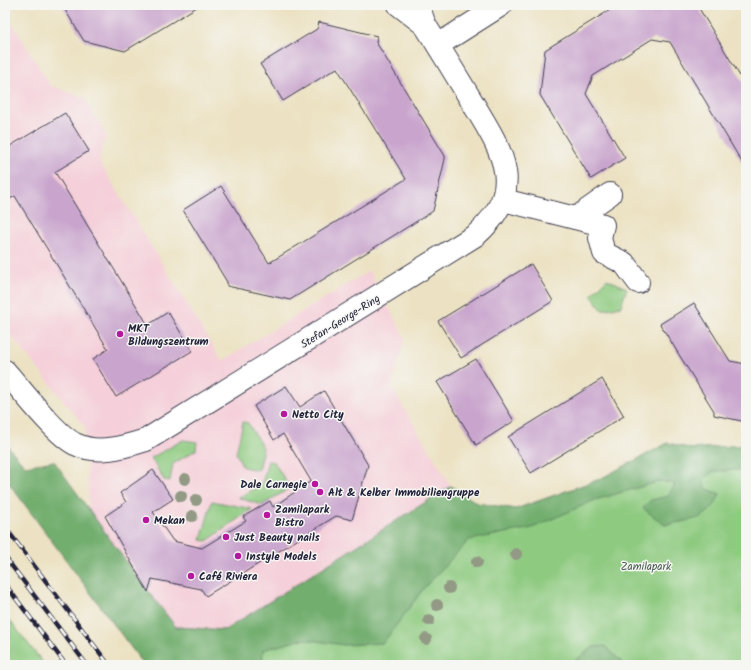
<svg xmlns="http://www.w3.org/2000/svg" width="751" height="670" viewBox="0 0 751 670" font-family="Kalam,sans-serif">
	<rect width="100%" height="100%" fill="#f6f6f2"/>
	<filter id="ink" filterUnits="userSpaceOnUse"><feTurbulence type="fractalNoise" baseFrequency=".025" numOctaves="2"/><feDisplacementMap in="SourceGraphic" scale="8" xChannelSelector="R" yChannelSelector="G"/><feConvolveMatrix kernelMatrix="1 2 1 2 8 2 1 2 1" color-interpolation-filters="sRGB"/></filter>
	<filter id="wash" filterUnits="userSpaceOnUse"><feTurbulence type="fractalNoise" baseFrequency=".012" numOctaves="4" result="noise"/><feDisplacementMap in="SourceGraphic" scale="16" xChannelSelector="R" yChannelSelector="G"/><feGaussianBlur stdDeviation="0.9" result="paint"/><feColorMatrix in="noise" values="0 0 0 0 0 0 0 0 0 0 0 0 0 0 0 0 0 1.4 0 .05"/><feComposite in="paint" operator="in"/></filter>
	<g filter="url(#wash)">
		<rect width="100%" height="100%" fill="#ece2c3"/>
		<!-- built -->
		<path fill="#f5cfd9" d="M5,12L50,85L85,99L106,135L99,161L222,361L369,271L405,338L391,387L451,486L225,630L176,627L138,578L89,510L85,427L5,328Z"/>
		<!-- green -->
		<g fill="#8eca80" stroke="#58765e">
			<path d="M607,279L627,288L621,306L602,310L591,295Z"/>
			<path d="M243,422L248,423L263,448L258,470L243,467L236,453Z"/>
			<path d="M183,440L197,442L196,450L173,464L170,481L164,480L151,458Z"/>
			<path d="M668,443L692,449L746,445V665H144L137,657L176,627L225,630L451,486L477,503L516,509L600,479Z"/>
			<path d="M268,461L274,462L290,488L262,505L239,498L262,483Z"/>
			<path d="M212,501L252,509L207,541L201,540Z"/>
			<path d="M7,617L45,665H5V618Z"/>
		</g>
		<!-- forest -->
		<g fill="#72ae6e" stroke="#4a6854">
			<path d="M5,443L25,466L54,461L138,578L176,627L225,630L451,486L477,503L516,509L600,479L668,443L692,449L746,445V469L712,472L704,480L705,488L720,494C709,522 691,519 665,525L643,508L651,500L668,496L675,484L661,481L595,500L532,528L469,540L424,588L383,643L344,645L303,639L263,650L262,665H144L5,478Z"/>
			<path d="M605,646L625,665H569L593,647Z"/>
		</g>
		<g id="blocks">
			<!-- building -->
			<g fill="#c9a5cd">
				<path d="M62,5H200L125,51L84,41Z"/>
				<path d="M618,5H697L746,86V169L670,42L652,39L593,76L586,94L625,158L591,179L540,95L545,50Z"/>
				<path d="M319,22L377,36L376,42L445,156V159L433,211L430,213L290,300L227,286V282L183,210L221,186L269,263L406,179L337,68L283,101L260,64L317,29Z"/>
				<path d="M65,113L89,151L55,172L148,325L168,312L192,351L116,397L93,359L108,349L15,196L5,202V149Z"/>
				<path d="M531,264L553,301L461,358L438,321Z"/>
				<path d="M694,303L730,361L746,364V422L714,415V411L660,324Z"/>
				<path d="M476,359L514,421L476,445L437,382Z"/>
				<path d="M602,379L624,416L531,473L508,437Z"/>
				<path d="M286,386L300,407L324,391L368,465L352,520L336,516L206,596L201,589L152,579L148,592L105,516L126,502L120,493L153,470L173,499L153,512L173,541L202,548L246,521L243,517L270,501L273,507L311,481L283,434L274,440L254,406Z"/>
			</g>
		</g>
	</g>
	<g filter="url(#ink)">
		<use href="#blocks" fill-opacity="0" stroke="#403f4f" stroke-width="1"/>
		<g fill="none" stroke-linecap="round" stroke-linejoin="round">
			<defs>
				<g id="minor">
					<path d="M399,5L425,25"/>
					<path d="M438,45L501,5"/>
					<path d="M503,200L603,225L600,238L604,253L624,263L638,282"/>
					<path d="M576,218L610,194"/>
					<path d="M5,371C21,389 55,434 75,444C97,455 124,447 146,440L476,235C529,188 501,150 471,100C456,75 441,50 425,25L418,5"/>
				</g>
			</defs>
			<!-- minor casing -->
			<use href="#minor" stroke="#403f4f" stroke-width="24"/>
			<!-- minor -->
			<use href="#minor" stroke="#fff" stroke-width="22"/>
			<defs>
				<g id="rail">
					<path d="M5,527L109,665"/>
					<path d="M5,557L87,665"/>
					<path d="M5,584L66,665"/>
				</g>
			</defs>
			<!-- rail casing -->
			<use href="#rail" stroke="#22223b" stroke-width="4.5"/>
			<!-- rail -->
			<use href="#rail" stroke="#f6f6f2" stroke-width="3" stroke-dasharray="9" stroke-linecap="butt"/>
		</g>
		<!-- trees -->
		<g fill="#929985">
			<circle cx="185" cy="479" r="6"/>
			<circle cx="181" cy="496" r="6"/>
			<circle cx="196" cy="500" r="6"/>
			<circle cx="192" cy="516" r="6"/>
			<circle cx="516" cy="554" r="6"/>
			<circle cx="477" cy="562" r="6"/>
			<circle cx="449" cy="588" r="6"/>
			<circle cx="437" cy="605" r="6"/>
			<circle cx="429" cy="620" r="6"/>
			<circle cx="426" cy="639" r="6"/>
		</g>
	</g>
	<!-- markers -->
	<g fill="#b5179e" stroke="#f6f6f2" stroke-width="1.5">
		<circle cx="120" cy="334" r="4"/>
		<circle cx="284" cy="414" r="4"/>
		<circle cx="315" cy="484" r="4"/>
		<circle cx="320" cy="492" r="4"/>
		<circle cx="267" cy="515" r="4"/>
		<circle cx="146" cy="520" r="4"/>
		<circle cx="226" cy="537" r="4"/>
		<circle cx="238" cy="556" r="4"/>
		<circle cx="191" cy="576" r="4"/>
	</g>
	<g text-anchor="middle" stroke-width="3" stroke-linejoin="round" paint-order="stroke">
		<!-- street labels -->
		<g font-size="11" fill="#22223b" stroke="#f6f6f2">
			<text transform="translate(340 321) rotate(-32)" y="4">Stefan-George-Ring</text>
		</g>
		<!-- poi labels -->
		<g font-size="11" font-weight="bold" fill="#22223b" stroke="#f6f6f2" text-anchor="start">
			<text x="128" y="332">MKT<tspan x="128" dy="13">Bildungszentrum</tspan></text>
			<text x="292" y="418">Netto City</text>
			<text x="307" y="488" text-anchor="end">Dale Carnegie</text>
			<text x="328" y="496">Alt &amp; Kelber Immobiliengruppe</text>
			<text x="275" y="513">Zamilapark<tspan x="275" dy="13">Bistro</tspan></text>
			<text x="154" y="524">Mekan</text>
			<text x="234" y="541">Just Beauty nails</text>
			<text x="246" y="560">Instyle Models</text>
			<text x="199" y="580">Café Riviera</text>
		</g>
		<!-- park labels -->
		<g font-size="11" fill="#485d53" stroke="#f6f6f2">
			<text x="646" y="570">Zamilapark</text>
		</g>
	</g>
	<!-- margin -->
	<rect width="751" height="670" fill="none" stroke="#f6f6f2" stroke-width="20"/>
</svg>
